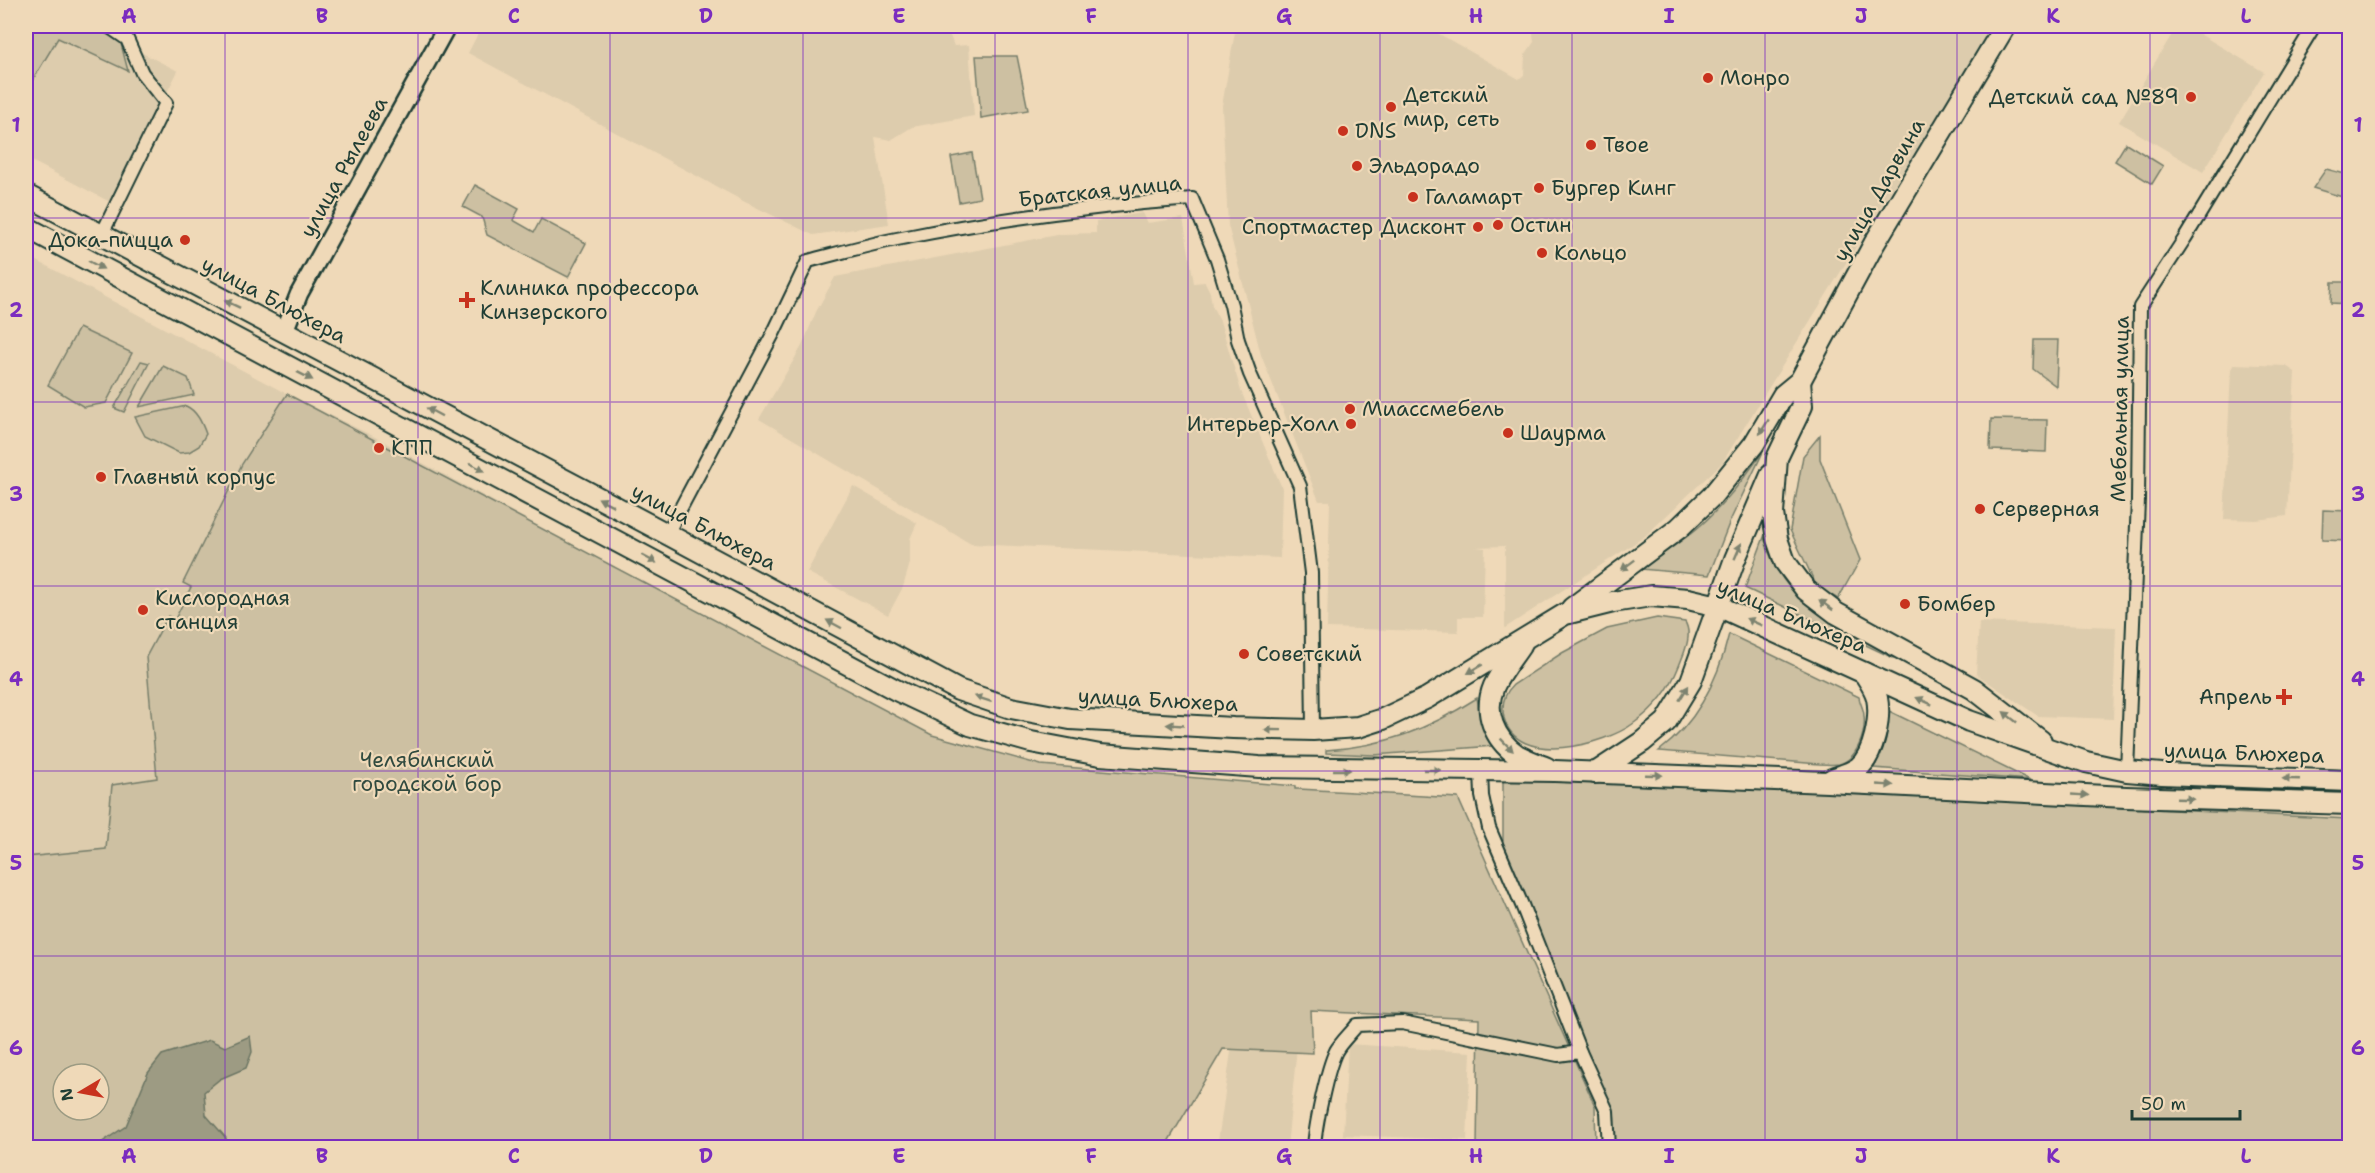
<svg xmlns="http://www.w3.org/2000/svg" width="2375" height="1173" viewBox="0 0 2375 1173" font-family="'Shantell Sans',sans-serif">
	<rect width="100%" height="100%" fill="#efd9b8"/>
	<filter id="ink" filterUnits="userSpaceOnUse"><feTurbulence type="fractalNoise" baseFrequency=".0167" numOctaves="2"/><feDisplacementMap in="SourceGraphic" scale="12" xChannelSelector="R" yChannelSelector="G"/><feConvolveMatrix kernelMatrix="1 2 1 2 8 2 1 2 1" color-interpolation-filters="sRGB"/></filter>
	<g filter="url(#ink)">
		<!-- built -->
		<g fill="#ddccad">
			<path d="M26,26H89L178,71L110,202L26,158Z"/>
			<path d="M482,26H946L954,46L969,45L974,116L912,127L891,140L875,137L889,224L813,235L745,202L468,53Z"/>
			<path d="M1236,26H1425L1519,79L1524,75L1525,55L1534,42L1532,26H1993L1722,463L1644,537L1505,628V546L1476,547L1485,548L1483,617H1458V632L1327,628L1330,501H1319L1261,355L1228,225L1222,106Z"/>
			<path d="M2177,26H2186L2264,72L2203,172L2119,122Z"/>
			<path d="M1142,213L1147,223L1183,218L1194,283L1205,282L1210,292L1212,306L1220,321L1241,391L1282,488L1280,558L971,544L759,419L802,346L816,312L835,277L1062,234L1096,233V221Z"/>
			<path d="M26,255L287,394L373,436L609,564L157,778L112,785L106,849L26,857Z"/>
			<path d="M2234,364L2286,366L2295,372L2287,516L2256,520L2224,519L2231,369Z"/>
			<path d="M853,486L917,523L910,539V563L903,587L888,615L807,572Z"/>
			<path d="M1979,622L2116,627L2113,719L2038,716L1976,674Z"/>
			<path d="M1348,1044L1471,1052L1467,1140L1343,1135Z"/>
			<path d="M1232,1045L1297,1047L1287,1147L1217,1148Z"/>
		</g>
		<!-- green -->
		<g fill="#cdc0a2" stroke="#767e6b" stroke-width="1.5" fill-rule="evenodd">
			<path d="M26,26H89L120,40L128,71L58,38L26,91Z"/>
			<path d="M976,56H1017L1028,110L981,118Z"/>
			<path d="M2126,143L2163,166L2152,184L2115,161Z"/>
			<path d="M972,153L980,198L959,202L951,157Z"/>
			<path d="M2326,169L2349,175V199L2313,188Z"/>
			<path d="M475,185L519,209L513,220L534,232L541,219L586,243L568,277L487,235L482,217L463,207Z"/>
			<path d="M2332,282H2349V304L2331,303Z"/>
			<path d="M79,328L132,353L106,403L84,407L48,385Z"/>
			<path d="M2034,340H2058L2056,386L2033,369Z"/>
			<path d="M141,361L149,363L124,412L114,408Z"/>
			<path d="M163,366L188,378L194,395L139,407Z"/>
			<path d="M287,394L932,735L1041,765L1295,786V789H1299L1458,798L1595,1106L1596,1147H1477L1479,1019L1311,1011L1313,1053L1223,1049L1165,1147L26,1148V857L106,849L112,785L157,778L146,657L168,616L175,619L191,587L183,583L242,464ZM63,1074H99V1110H63Z"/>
			<path d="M186,406C197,411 202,423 206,434L199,446L189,452L179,453L145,436L135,417Z"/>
			<path d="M1991,419L2047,420L2046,452L1990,450Z"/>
			<path d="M1820,435V459L1860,560L1838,599L1817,587L1790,530L1803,456Z"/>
			<path d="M1764,450L1730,521L1709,575L1640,569C1661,555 1682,542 1701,525C1725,504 1745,477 1764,450Z"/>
			<path d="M2323,510L2349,511V541L2322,540Z"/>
			<path d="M1764,537C1781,604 1837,627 1894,653L1893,658L1745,588Z"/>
			<path d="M1657,618L1685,622C1693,635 1684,653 1679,666C1670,689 1654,709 1634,723C1605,745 1517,768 1504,718C1501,705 1504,694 1513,685L1562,653L1607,629Z"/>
			<path d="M1729,634L1859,697C1860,704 1864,709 1864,716C1866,733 1857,760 1839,764C1833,765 1826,764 1819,764L1659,751C1698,722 1718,680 1729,634Z"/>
			<path d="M1477,698L1481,722L1493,746L1374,755L1326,753V750C1385,746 1427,730 1477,698Z"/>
			<path d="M1889,711L2030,780L1874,768L1885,741Z"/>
			<path d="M1503,776L2349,819V1147H1614L1612,1112L1515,896L1503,843Z"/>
		</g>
		<!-- water -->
		<path fill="#9d9b83" stroke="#6b7563" stroke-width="1.5" d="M250,1036L252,1052L246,1068L220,1079L204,1092L206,1115L226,1138L227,1147H95L126,1126L148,1073L162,1055L210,1040L225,1047Z"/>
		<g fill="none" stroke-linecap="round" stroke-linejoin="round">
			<defs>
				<g id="street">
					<path d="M101,236L166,103L142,73L127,39L108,26"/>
					<path d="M667,534L774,332L808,261C839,253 870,244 902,238C997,219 1095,206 1192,199L1217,259L1231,305L1238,340L1250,374L1300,486L1311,573L1313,730"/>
					<path d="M1481,770L1482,796L1489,828L1522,905L1580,1052L1607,1111L1609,1148"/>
					<path d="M2127,771L2138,500L2140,307L2185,238L2314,26"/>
					<path d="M1314,1148C1315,1127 1327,1069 1336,1051C1341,1042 1351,1033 1357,1025L1402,1023L1558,1055L1580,1052"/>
				</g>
				<path id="secondary" d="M284,332L299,294L447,26"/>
				<g id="primary">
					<path d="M26,195L667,534L958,690L1011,708L1070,719L1233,728L1313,730L1358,727L1383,719L1427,698L1565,614L1613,602L1651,596L1688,599L1718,606L1969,721L2086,762L2127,771L2162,774L2350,781"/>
					<path d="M26,227L896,690L970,725L1031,742L1100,755L1259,767L1555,771L1827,782L2126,797L2350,804"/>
					<path d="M1800,381L1802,406L1777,458L1773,514L1777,539L1785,562L1806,590L1836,613L1974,689L2041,741"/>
					<path d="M1572,608L1679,528L1712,496L1754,444L1783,395L1800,381L1874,244L2005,26"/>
					<path d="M1522,643C1513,657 1501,671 1494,686C1483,712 1494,739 1517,755C1526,760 1538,764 1547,768"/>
					<path d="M1595,773L1642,742L1666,722L1691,681L1735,559L1771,475"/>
					<path d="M1832,779C1840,776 1851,773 1858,768C1874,755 1881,718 1877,698C1875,689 1869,681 1864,673"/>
				</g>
			</defs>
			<!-- street casing -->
			<use href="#street" stroke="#1f3d34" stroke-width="16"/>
			<!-- secondary casing -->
			<use href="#secondary" stroke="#1f3d34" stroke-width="21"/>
			<!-- primary casing -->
			<use href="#primary" stroke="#1f3d34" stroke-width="24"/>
			<!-- street -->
			<use href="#street" stroke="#efd9b8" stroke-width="12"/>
			<!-- secondary -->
			<use href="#secondary" stroke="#efd9b8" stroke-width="16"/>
			<!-- primary -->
			<use href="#primary" stroke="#efd9b8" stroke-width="20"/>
		</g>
		<!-- one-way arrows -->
		<defs><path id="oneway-solid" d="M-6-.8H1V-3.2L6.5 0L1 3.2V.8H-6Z" transform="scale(1.5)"/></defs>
		<g fill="#7d836f">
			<use href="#oneway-solid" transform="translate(96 265) rotate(28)"/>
			<use href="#oneway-solid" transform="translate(232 304) rotate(-154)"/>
			<use href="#oneway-solid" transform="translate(305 376) rotate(27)"/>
			<use href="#oneway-solid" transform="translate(434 412) rotate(-152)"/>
			<use href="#oneway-solid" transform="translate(1764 427) rotate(122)"/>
			<use href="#oneway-solid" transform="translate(477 467) rotate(28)"/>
			<use href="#oneway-solid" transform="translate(606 502) rotate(-153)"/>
			<use href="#oneway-solid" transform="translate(1738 551) rotate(-67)"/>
			<use href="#oneway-solid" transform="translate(649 559) rotate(28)"/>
			<use href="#oneway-solid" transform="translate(1628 565) rotate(143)"/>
			<use href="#oneway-solid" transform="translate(1826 605) rotate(-143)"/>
			<use href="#oneway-solid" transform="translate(1754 622) rotate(-156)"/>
			<use href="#oneway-solid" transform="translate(834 624) rotate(-152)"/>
			<use href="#oneway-solid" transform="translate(1475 669) rotate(149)"/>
			<use href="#oneway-solid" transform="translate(1684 693) rotate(-58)"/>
			<use href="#oneway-solid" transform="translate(983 699) rotate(-161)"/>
			<use href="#oneway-solid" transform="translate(1924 701) rotate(-156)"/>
			<use href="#oneway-solid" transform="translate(2010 717) rotate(-142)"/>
			<use href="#oneway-solid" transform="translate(1175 725) rotate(-177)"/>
			<use href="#oneway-solid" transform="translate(1273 730) rotate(-179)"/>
			<use href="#oneway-solid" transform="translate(1507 745) rotate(45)"/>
			<use href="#oneway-solid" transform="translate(1342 770)"/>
			<use href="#oneway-solid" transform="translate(1432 770)"/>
			<use href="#oneway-solid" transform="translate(1654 775) rotate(2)"/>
			<use href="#oneway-solid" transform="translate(2291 779) rotate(-178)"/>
			<use href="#oneway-solid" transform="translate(1885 785) rotate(3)"/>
			<use href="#oneway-solid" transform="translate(2080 795) rotate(3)"/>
			<use href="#oneway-solid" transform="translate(2185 799) rotate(2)"/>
		</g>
	</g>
	<!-- grid -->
	<path fill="none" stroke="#7b2cbf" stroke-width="1.5" stroke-opacity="0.55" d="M225,26V1148M418,26V1148M610,26V1148M803,26V1148M995,26V1148M1188,26V1148M1380,26V1148M1572,26V1148M1765,26V1148M1957,26V1148M2150,26V1148M26,218H2350M26,402H2350M26,586H2350M26,771H2350M26,956H2350"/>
	<!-- markers -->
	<g fill="#c8321e" stroke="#efd9b8" stroke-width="2">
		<circle cx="1708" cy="78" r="6"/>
		<circle cx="2191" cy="97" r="6"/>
		<circle cx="1391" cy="107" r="6"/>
		<circle cx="1343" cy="131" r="6"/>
		<circle cx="1591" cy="145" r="6"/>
		<circle cx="1357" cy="166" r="6"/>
		<circle cx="1539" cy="188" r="6"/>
		<circle cx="1413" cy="197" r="6"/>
		<circle cx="1498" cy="225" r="6"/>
		<circle cx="1478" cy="227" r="6"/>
		<circle cx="185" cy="240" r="6"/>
		<circle cx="1542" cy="253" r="6"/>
		<path d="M464 291h6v6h6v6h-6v6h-6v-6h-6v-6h6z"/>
		<circle cx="1350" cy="409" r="6"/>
		<circle cx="1351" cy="424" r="6"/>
		<circle cx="1508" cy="433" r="6"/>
		<circle cx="379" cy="448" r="6"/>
		<circle cx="101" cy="477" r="6"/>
		<circle cx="1980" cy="509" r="6"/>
		<circle cx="1905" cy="604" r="6"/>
		<circle cx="143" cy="610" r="6"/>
		<circle cx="1244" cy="654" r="6"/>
		<path d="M2281 688h6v6h6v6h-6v6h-6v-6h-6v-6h6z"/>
	</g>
	<g text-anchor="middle" stroke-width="4.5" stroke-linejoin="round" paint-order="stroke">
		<!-- poi labels -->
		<g font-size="21" fill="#1f3d34" stroke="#efd9b8" text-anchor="start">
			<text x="1720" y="85">Монро</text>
			<text x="1403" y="102">Детский<tspan x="1403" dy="24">мир, сеть</tspan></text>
			<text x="2179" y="104" text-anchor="end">Детский сад №89</text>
			<text x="1355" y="138">DNS</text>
			<text x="1603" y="152">Твое</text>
			<text x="1369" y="173">Эльдорадо</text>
			<text x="1551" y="195">Бургер Кинг</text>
			<text x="1425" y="204">Галамарт</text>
			<text x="1510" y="232">Остин</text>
			<text x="1466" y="234" text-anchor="end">Спортмастер Дисконт</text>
			<text x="173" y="247" text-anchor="end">Дока-пицца</text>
			<text x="1554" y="260">Кольцо</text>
			<text x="480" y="295">Клиника профессора<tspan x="480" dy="24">Кинзерского</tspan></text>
			<text x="1362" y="416">Миассмебель</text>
			<text x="1339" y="431" text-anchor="end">Интерьер-Холл</text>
			<text x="1520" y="440">Шаурма</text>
			<text x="391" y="455">КПП</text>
			<text x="113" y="484">Главный корпус</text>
			<text x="1992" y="516">Серверная</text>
			<text x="155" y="605">Кислородная<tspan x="155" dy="24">станция</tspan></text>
			<text x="1917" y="611">Бомбер</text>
			<text x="1256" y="661">Советский</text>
			<text x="2272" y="704" text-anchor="end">Апрель</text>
		</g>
		<!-- street labels -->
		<g font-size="21" fill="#1f3d34" stroke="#efd9b8">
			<text transform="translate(344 167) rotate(-61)" y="7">улица Рылеева</text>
			<text transform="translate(1879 190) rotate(-60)" y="7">улица Дарвина</text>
			<text transform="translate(1100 191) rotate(-6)" y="7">Братская улица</text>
			<text transform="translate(274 300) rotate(28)" y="7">улица Блюхера</text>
			<text transform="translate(2120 409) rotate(-89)" y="7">Мебельная улица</text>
			<text transform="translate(704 527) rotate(28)" y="7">улица Блюхера</text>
			<text transform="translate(1792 616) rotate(23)" y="7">улица Блюхера</text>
			<text transform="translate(1158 700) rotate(3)" y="7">улица Блюхера</text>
			<text transform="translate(2244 753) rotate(2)" y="7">улица Блюхера</text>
		</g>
		<!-- park labels -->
		<g font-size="21" fill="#304a3f" stroke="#efd9b8">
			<text x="427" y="767">Челябинский<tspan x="427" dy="24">городской бор</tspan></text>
		</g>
	</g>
	<!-- margin -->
	<rect width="2375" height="1173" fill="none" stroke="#efd9b8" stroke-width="66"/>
	<!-- north arrow -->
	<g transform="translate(81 1092) rotate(260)"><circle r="28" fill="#efd9b8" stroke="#9c9b83" stroke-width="1.5"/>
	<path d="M0-4.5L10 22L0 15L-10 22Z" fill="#c8321e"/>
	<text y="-9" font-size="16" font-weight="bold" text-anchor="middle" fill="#1f3d34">N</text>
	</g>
	<!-- scale -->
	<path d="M2132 1110v9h108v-9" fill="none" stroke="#1f3d34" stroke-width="3"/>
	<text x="2141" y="1110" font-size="18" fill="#1f3d34" stroke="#efd9b8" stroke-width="4.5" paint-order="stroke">50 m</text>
	<rect x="33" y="33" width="2309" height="1107" fill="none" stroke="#7b2cbf" stroke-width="2"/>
	<g font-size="20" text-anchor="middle" font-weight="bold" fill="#7b2cbf">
		<text x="129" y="23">A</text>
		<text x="322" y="23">B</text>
		<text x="514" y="23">C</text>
		<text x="706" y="23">D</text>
		<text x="899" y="23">E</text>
		<text x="1091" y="23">F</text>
		<text x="1284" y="23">G</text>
		<text x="1476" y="23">H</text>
		<text x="1669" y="23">I</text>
		<text x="1861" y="23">J</text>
		<text x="2053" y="23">K</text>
		<text x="2246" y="23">L</text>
		<text x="16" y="132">1</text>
		<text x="2358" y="132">1</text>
		<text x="16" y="317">2</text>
		<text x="2358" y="317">2</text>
		<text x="16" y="501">3</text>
		<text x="2358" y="501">3</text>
		<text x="16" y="686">4</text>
		<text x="2358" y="686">4</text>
		<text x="16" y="870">5</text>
		<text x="2358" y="870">5</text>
		<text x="16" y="1055">6</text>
		<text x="2358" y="1055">6</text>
		<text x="129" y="1163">A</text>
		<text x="322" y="1163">B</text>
		<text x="514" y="1163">C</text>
		<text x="706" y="1163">D</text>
		<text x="899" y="1163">E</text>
		<text x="1091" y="1163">F</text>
		<text x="1284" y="1163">G</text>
		<text x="1476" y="1163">H</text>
		<text x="1669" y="1163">I</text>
		<text x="1861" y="1163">J</text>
		<text x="2053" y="1163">K</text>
		<text x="2246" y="1163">L</text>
	</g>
</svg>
